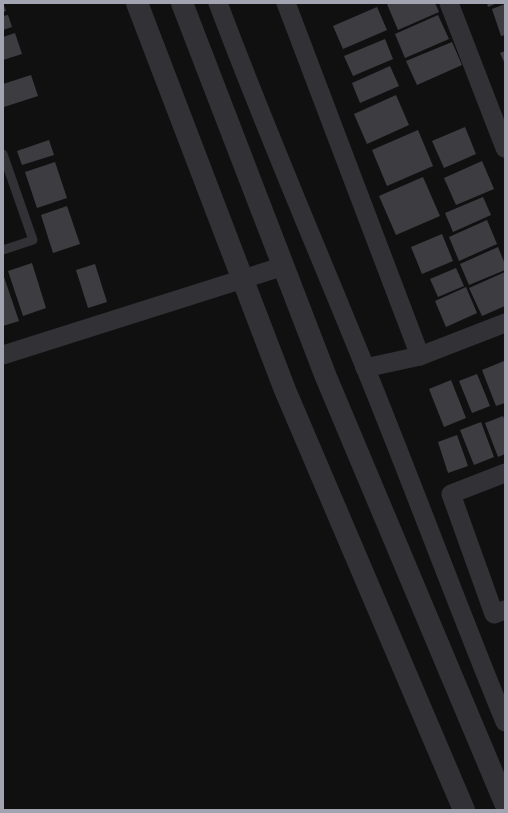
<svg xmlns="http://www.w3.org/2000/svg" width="508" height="813" viewBox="0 0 508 813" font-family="'Fira Sans',sans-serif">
	<rect width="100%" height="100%" fill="#111011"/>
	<!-- building -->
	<g fill="#3d3d41">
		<path d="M3,3L6,11L3,12Z"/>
		<path d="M389,3H435L439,12L398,30L387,4Z"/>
		<path d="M487,3H497L488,7Z"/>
		<path d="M505,4V35L501,36L492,9Z"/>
		<path d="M377,7L387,30L343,49L333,26Z"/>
		<path d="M8,15L12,27L3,30V16Z"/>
		<path d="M438,15L449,39L405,58L395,34Z"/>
		<path d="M15,33L22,54L3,60V37Z"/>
		<path d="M385,39L393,59L353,76L344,56Z"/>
		<path d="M452,42L462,65L417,85L406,61Z"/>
		<path d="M505,51V64L500,53Z"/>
		<path d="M390,66L399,86L360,103L352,83Z"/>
		<path d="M31,75L38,96L4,107L3,103V84Z"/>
		<path d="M396,95L409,125L367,144L354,114Z"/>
		<path d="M465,127L476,154L444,168L432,141Z"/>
		<path d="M418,130L433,166L387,186L372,150Z"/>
		<path d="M49,140L54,155L22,165L17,151Z"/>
		<path d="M482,161L494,189L456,205L444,178Z"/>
		<path d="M55,162L67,198L37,208L25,172Z"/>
		<path d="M423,177L440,216L396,235L379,196Z"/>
		<path d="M483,197L491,215L453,232L445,213Z"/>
		<path d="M67,206L80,244L53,253L41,215Z"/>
		<path d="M487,220L497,244L459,261L449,237Z"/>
		<path d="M442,234L453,261L422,274L411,247Z"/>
		<path d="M498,247L505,264V270L469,285L460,264Z"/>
		<path d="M32,263L46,308L23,316L8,271Z"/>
		<path d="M95,264L107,302L88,308L76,270Z"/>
		<path d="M456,268L464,286L438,297L430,279Z"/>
		<path d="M505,272V306L482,316L469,288Z"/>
		<path d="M3,274L19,321L3,326Z"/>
		<path d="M466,287L477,313L446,327L435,301Z"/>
		<path d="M504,361L505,365V403L496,406L482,370Z"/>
		<path d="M477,374L490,406L472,413L459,381Z"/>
		<path d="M451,380L466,418L444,427L429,389Z"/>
		<path d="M503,416L505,421V454L498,457L485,423Z"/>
		<path d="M481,422L494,457L474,465L460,430Z"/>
		<path d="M457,435L468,466L448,473L438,442Z"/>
	</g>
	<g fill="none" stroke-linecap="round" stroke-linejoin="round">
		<!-- service -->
		<path stroke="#323236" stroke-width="9" d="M3,154L33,240L3,250"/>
		<!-- minor -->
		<g stroke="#323236" stroke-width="19">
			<path d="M218,3C264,126 316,246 365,367C413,485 457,605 505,722"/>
			<path d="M286,3L420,356"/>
			<path d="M449,3L505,148"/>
			<path d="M3,355L284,266"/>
			<path d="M365,368L420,356L505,323"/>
			<path d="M505,473L451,494L494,614L505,610"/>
		</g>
		<!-- tertiary -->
		<g stroke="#323236" stroke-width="22">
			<path d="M137,3L285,390L464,810"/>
			<path d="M182,3L326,377L505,803"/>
		</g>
	</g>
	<!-- border -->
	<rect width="508" height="813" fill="none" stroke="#a3a4b1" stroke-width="8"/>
</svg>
